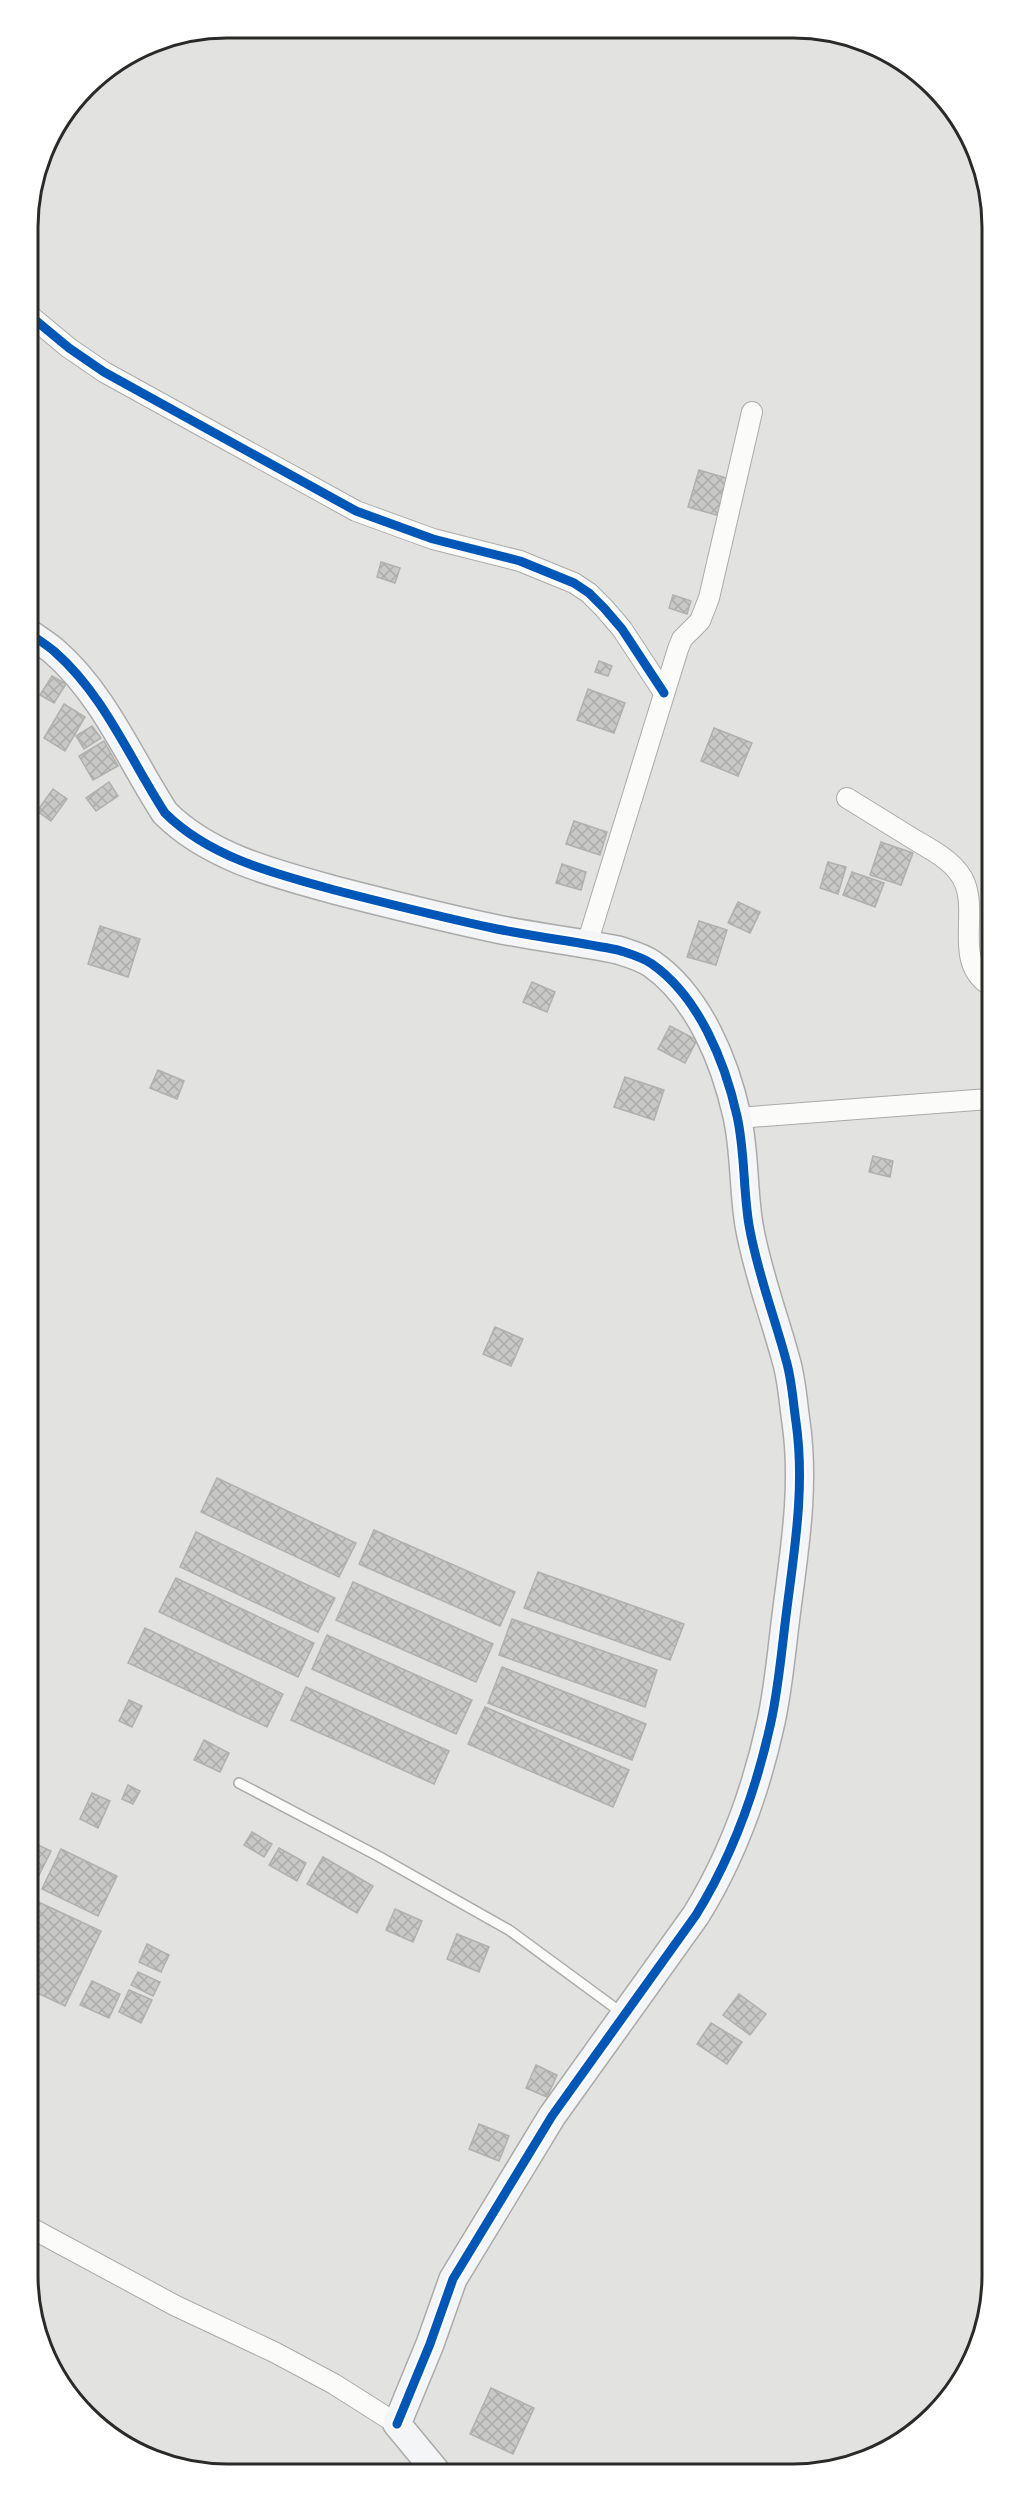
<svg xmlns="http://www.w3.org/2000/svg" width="1020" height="2502" viewBox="0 0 1020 2502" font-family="Arial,sans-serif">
	<defs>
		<pattern id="building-cross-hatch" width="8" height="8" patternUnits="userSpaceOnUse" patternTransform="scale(1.5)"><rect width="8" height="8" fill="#c8c9c7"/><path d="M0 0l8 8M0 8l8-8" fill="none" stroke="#acadab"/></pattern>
	</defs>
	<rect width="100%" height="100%" fill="#e2e3e1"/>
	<!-- building -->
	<g fill="url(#building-cross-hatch)" stroke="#b0b1af" stroke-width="1.5">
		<path d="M699,470L730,479L720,516L688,507Z"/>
		<path d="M381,562L400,568L395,583L377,577Z"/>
		<path d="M673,595L691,601L687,614L669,608Z"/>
		<path d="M599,661L612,666L608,676L595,672Z"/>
		<path d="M52,676L66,684L54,703L40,695Z"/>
		<path d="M588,689L625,703L614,733L577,720Z"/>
		<path d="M64,704L85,717L65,751L44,738Z"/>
		<path d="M92,726L101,738L84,749L76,736Z"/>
		<path d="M714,728L752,743L738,776L701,761Z"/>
		<path d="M104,741L118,766L93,780L79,756Z"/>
		<path d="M109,782L118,796L96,811L86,798Z"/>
		<path d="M53,789L67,799L51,821L37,811Z"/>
		<path d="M574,821L607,832L600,855L566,844Z"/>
		<path d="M881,842L913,853L901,885L870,875Z"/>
		<path d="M828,862L846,867L838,894L820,888Z"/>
		<path d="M562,864L586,872L581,890L556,883Z"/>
		<path d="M852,872L884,883L875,907L843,895Z"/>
		<path d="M738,902L760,912L750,933L728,923Z"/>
		<path d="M699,921L727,930L716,965L687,957Z"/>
		<path d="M100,926L140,939L128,977L88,964Z"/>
		<path d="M532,982L555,992L547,1012L523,1002Z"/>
		<path d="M670,1026L697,1040L685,1063L658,1049Z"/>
		<path d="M158,1070L184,1081L177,1099L150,1088Z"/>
		<path d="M625,1077L664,1090L654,1120L614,1107Z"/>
		<path d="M873,1156L893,1161L890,1177L869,1172Z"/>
		<path d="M495,1327L523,1339L511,1366L483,1354Z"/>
		<path d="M217,1478L356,1543L339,1577L201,1512Z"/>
		<path d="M374,1530L515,1592L500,1626L359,1564Z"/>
		<path d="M196,1532L335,1598L318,1632L180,1567Z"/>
		<path d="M538,1572L684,1624L670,1660L524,1608Z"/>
		<path d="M176,1578L314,1643L298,1677L159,1612Z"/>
		<path d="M353,1582L493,1644L476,1682L336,1620Z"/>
		<path d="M512,1619L657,1670L645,1707L499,1655Z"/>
		<path d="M145,1628L283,1694L267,1727L128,1663Z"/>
		<path d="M327,1635L472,1700L456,1734L312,1669Z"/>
		<path d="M502,1667L646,1724L632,1760L488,1703Z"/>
		<path d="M306,1687L449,1751L434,1784L291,1720Z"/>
		<path d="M129,1700L142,1706L132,1727L119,1721Z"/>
		<path d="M485,1707L629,1770L613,1807L468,1744Z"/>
		<path d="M204,1740L229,1753L220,1772L194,1760Z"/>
		<path d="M128,1785L140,1791L133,1804L122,1799Z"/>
		<path d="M92,1793L110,1801L98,1828L80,1819Z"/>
		<path d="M252,1832L272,1844L264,1857L244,1845Z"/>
		<path d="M32,1842L51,1851L35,1883L32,1882Z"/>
		<path d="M279,1848L306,1863L297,1881L269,1865Z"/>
		<path d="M61,1849L117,1876L98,1916L42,1889Z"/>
		<path d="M323,1857L373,1886L357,1913L307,1884Z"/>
		<path d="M32,1899L101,1931L65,2006L33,1991Z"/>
		<path d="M395,1909L422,1921L413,1942L386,1930Z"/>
		<path d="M457,1934L489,1947L479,1972L447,1959Z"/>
		<path d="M147,1944L169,1955L161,1972L139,1962Z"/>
		<path d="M138,1972L160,1982L153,1996L131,1985Z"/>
		<path d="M92,1981L120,1994L109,2018L80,2005Z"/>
		<path d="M129,1990L152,2000L141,2023L119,2012Z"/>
		<path d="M739,1994L766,2014L750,2035L723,2015Z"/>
		<path d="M711,2023L742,2042L727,2064L697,2044Z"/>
		<path d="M536,2065L557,2075L547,2097L526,2088Z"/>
		<path d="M479,2124L509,2136L499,2161L469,2149Z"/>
		<path d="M491,2388L534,2408L513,2454L470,2434Z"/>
	</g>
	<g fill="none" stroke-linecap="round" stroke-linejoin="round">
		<defs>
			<path id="lane" d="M239,1783L378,1856L509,1930L622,2013"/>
			<g id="street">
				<path d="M28,314L69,348L104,372L356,511L433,539L520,561L574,583L589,593L604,608L622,629L664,693"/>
				<path d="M847,798C870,812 892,826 915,840C930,849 948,858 959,873C984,905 950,959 989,985"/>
				<path d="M587,944L678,649L682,639L700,621L709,598L752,412"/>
				<path d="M737,1118L989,1099"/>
				<path d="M33,2229L176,2306L274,2352L334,2384L397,2424"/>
			</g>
			<path id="secondary" d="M29,633C37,639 47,645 55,652C104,695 130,759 165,813C211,859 280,875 342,892C393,905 445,918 497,929C537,937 578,942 618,950C630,954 642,957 652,964C699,997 725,1062 737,1116C745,1151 743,1189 749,1225C757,1272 774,1315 786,1360C792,1380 793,1402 796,1422C805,1485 795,1546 787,1608C782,1646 779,1685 771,1722C756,1791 733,1855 696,1915L552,2116L453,2279L430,2344L397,2424L435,2470"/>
		</defs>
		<!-- lane casing -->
		<use href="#lane" stroke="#aaaaa9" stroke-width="12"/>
		<!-- street casing -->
		<use href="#street" stroke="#aaaaa9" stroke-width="22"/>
		<!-- secondary casing -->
		<use href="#secondary" stroke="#aaaaa9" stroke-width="30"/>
		<!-- lane -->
		<use href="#lane" stroke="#fbfbfa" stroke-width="9"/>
		<!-- street -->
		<use href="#street" stroke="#fbfbfa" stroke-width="20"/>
		<!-- secondary -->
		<use href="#secondary" stroke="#f4f5f7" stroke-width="27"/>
		<defs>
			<g id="cycleway">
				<path d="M28,314L69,348L104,372L356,511L433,539L520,561L574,583L589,593L604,608L622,629L664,693"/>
				<path d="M29,633C37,639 47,645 55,652C104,695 130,759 165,813C211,859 280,875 342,892C393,905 445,918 497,929C537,937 578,942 618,950C630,954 642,957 652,964C699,997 725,1062 737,1116C745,1151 743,1189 749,1225C757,1272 774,1315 786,1360C792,1380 793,1402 796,1422C805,1485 795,1546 787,1608C782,1646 779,1685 771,1722C756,1791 733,1855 696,1915L552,2116L453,2279L430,2344L397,2424"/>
			</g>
		</defs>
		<!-- cycleway casing -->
		<use href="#cycleway" stroke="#fff" stroke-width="13"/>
		<!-- cycleway -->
		<use href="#cycleway" stroke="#0057b8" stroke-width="9"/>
	</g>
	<!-- crop -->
	<path d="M0 0H1020V2502H0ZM227 38H793A189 189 0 0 1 982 227V2275A189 189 0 0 1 793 2464H227A189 189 0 0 1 38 2275V227A189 189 0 0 1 227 38Z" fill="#fff" fill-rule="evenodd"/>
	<path fill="none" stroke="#2a2b29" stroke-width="3" d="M227 38H793A189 189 0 0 1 982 227V2275A189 189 0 0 1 793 2464H227A189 189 0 0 1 38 2275V227A189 189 0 0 1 227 38Z"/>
</svg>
